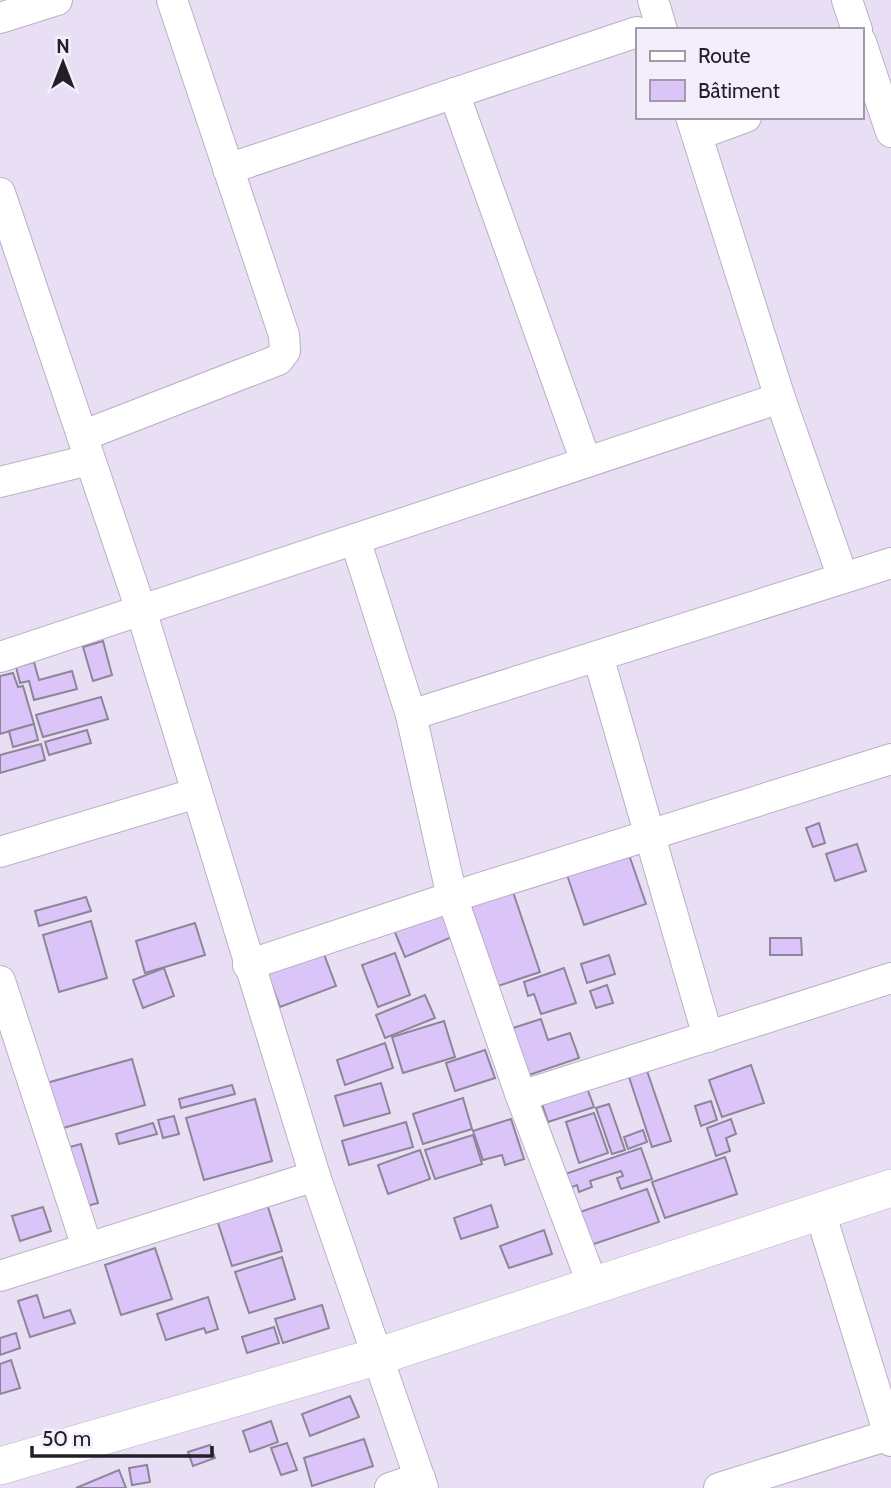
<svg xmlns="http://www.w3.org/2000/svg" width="891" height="1488" viewBox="0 0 891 1488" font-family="Cabin,sans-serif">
	<rect width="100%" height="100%" fill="#e8dff5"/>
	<!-- building -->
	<g fill="#dbc5f8" stroke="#8d8599" stroke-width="2">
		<path d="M103,641L112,675L93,681L83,647Z"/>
		<path d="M34,662L39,680L72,671L77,689L34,700L29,681L20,683L16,667Z"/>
		<path d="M13,673L18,687L23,686L34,724L0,734V676Z"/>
		<path d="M101,697L108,719L43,737L36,715Z"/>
		<path d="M34,724L38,740L13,747L9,731Z"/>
		<path d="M87,730L91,743L49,755L45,742Z"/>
		<path d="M41,744L45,760L0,773V755Z"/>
		<path d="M819,823L825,843L813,847L806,828Z"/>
		<path d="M857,844L866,871L835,881L826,854Z"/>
		<path d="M628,852L646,904L584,925L566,872Z"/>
		<path d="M510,883L540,972L498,986L468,897Z"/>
		<path d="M86,897L91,911L39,926L35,911Z"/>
		<path d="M441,910L452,937L405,957L394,930Z"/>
		<path d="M91,921L107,978L59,992L43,935Z"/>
		<path d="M195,923L205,955L145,973L136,941Z"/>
		<path d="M770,938H801L802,955H770Z"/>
		<path d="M322,949L336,986L280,1007L266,970Z"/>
		<path d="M395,953L410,995L378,1007L362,965Z"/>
		<path d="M609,955L615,974L587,983L581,964Z"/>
		<path d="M164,968L174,996L143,1008L133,980Z"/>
		<path d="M564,968L576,1003L541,1014L534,994L528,996L524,982Z"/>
		<path d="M607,985L613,1003L596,1008L590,991Z"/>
		<path d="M425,995L435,1018L385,1038L376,1015Z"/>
		<path d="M541,1019L548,1040L570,1033L579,1058L529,1075L513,1028Z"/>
		<path d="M444,1021L455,1057L403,1073L392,1037Z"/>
		<path d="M385,1043L393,1068L345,1085L337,1060Z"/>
		<path d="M485,1050L495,1078L455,1091L446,1063Z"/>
		<path d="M132,1059L145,1105L56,1130L43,1084Z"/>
		<path d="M751,1065L764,1103L722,1117L709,1080Z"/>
		<path d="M646,1068L671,1141L652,1147L628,1074Z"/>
		<path d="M381,1083L390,1113L344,1126L335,1096Z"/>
		<path d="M232,1085L235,1094L181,1108L179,1099Z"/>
		<path d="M587,1088L594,1107L548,1122L542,1104Z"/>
		<path d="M463,1098L472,1129L423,1144L413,1114Z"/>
		<path d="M255,1099L272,1161L204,1180L186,1118Z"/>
		<path d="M711,1101L717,1120L701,1126L695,1106Z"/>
		<path d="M609,1104L625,1150L612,1154L596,1108Z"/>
		<path d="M594,1113L608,1153L579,1163L566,1122Z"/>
		<path d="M174,1116L179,1134L163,1138L158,1120Z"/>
		<path d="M511,1119L524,1159L505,1165L502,1155L483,1160L473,1131Z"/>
		<path d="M731,1119L736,1134L726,1138L730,1151L716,1156L707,1128Z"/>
		<path d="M406,1122L413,1147L349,1165L342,1141Z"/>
		<path d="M153,1123L157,1134L119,1144L116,1134Z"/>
		<path d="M643,1130L647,1142L628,1149L624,1137Z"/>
		<path d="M473,1135L482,1164L435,1179L425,1150Z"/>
		<path d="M81,1144L98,1203L79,1208L63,1149Z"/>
		<path d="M641,1148L652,1179L621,1189L617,1178L623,1176L621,1171L590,1181L592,1187L579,1192L577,1185L570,1188L565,1174Z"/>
		<path d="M420,1150L430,1179L388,1194L378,1165Z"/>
		<path d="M725,1157L737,1194L665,1218L652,1182Z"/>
		<path d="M647,1189L659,1222L588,1246L577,1213Z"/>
		<path d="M267,1204L282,1251L232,1266L217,1220Z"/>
		<path d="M491,1205L498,1227L461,1239L454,1218Z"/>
		<path d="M43,1207L51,1231L20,1241L12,1216Z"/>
		<path d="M544,1230L552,1254L509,1268L500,1246Z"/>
		<path d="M155,1248L172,1299L121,1315L105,1265Z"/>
		<path d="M282,1257L295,1299L249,1313L235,1272Z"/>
		<path d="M37,1295L44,1318L70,1310L75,1323L30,1337L18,1301Z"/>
		<path d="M208,1297L218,1329L206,1333L204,1328L166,1340L157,1314Z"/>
		<path d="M322,1305L329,1328L283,1343L275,1319Z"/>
		<path d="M274,1327L279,1343L247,1353L242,1337Z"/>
		<path d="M16,1333L20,1348L0,1355V1338Z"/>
		<path d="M11,1360L20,1388L0,1394V1364Z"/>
		<path d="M350,1396L359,1417L310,1436L302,1414Z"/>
		<path d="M271,1421L278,1442L250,1452L243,1431Z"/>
		<path d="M364,1439L373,1466L312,1486L304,1458Z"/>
		<path d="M287,1443L297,1470L281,1475L271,1448Z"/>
		<path d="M210,1445L215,1458L193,1466L188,1452Z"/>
		<path d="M147,1465L150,1482L132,1485L129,1468Z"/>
		<path d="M119,1470L126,1488H76Z"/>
	</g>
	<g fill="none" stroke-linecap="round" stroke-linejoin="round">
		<defs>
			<g id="minor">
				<path d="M653,0L662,30"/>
				<path d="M847,0L857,30"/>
				<path d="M0,18L57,0"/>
				<path d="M861,42L891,132"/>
				<path d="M454,93L586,462"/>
				<path d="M691,117L780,398L843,578"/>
				<path d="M697,135L746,117"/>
				<path d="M228,169L637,32"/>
				<path d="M0,193L141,610L315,1176L423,1488"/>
				<path d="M82,436L278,360L285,351L284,335L172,0"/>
				<path d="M0,482L89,460"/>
				<path d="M355,539L411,715L452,897L521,1096L592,1283"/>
				<path d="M598,656L708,1037"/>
				<path d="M0,657L780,398"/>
				<path d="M411,715L891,563"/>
				<path d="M0,852L197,793"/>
				<path d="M248,965L452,897L891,759"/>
				<path d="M0,981L87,1247"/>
				<path d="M521,1096L891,978"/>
				<path d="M820,1212L891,1441"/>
				<path d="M0,1276L315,1176"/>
				<path d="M390,1488L420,1478"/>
				<path d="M719,1488L889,1435"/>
			</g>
			<path id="tertiary" d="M0,1466L379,1356L891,1188"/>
		</defs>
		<!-- minor casing -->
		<use href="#minor" stroke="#b9b0c5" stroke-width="32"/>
		<!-- tertiary casing -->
		<use href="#tertiary" stroke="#b9b0c5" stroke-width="38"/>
		<!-- minor -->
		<use href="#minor" stroke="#fff" stroke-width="30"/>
		<!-- tertiary -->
		<use href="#tertiary" stroke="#fff" stroke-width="37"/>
	</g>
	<!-- legend -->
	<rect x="636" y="28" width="228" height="91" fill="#f4eefc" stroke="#a09ba7" stroke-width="2"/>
	<rect x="650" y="51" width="35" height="10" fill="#ffffff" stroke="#a09ba7" stroke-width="2"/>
	<text x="698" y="63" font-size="21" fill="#231f27">Route</text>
	<rect x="650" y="80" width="35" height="21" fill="#dbc5f8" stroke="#a09ba7" stroke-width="2"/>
	<text x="698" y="98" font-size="21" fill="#231f27">Bâtiment</text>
	<!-- north arrow -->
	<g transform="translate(63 63)" stroke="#f4eefc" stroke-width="5" paint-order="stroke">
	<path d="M0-5L12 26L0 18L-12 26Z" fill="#231f27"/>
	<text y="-10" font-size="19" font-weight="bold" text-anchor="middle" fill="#231f27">N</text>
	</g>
	<!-- scale -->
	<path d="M32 1446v10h180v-10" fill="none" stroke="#231f27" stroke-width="3.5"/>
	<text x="42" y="1446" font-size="21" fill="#231f27" stroke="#f4eefc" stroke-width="5" paint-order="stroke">50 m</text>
</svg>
